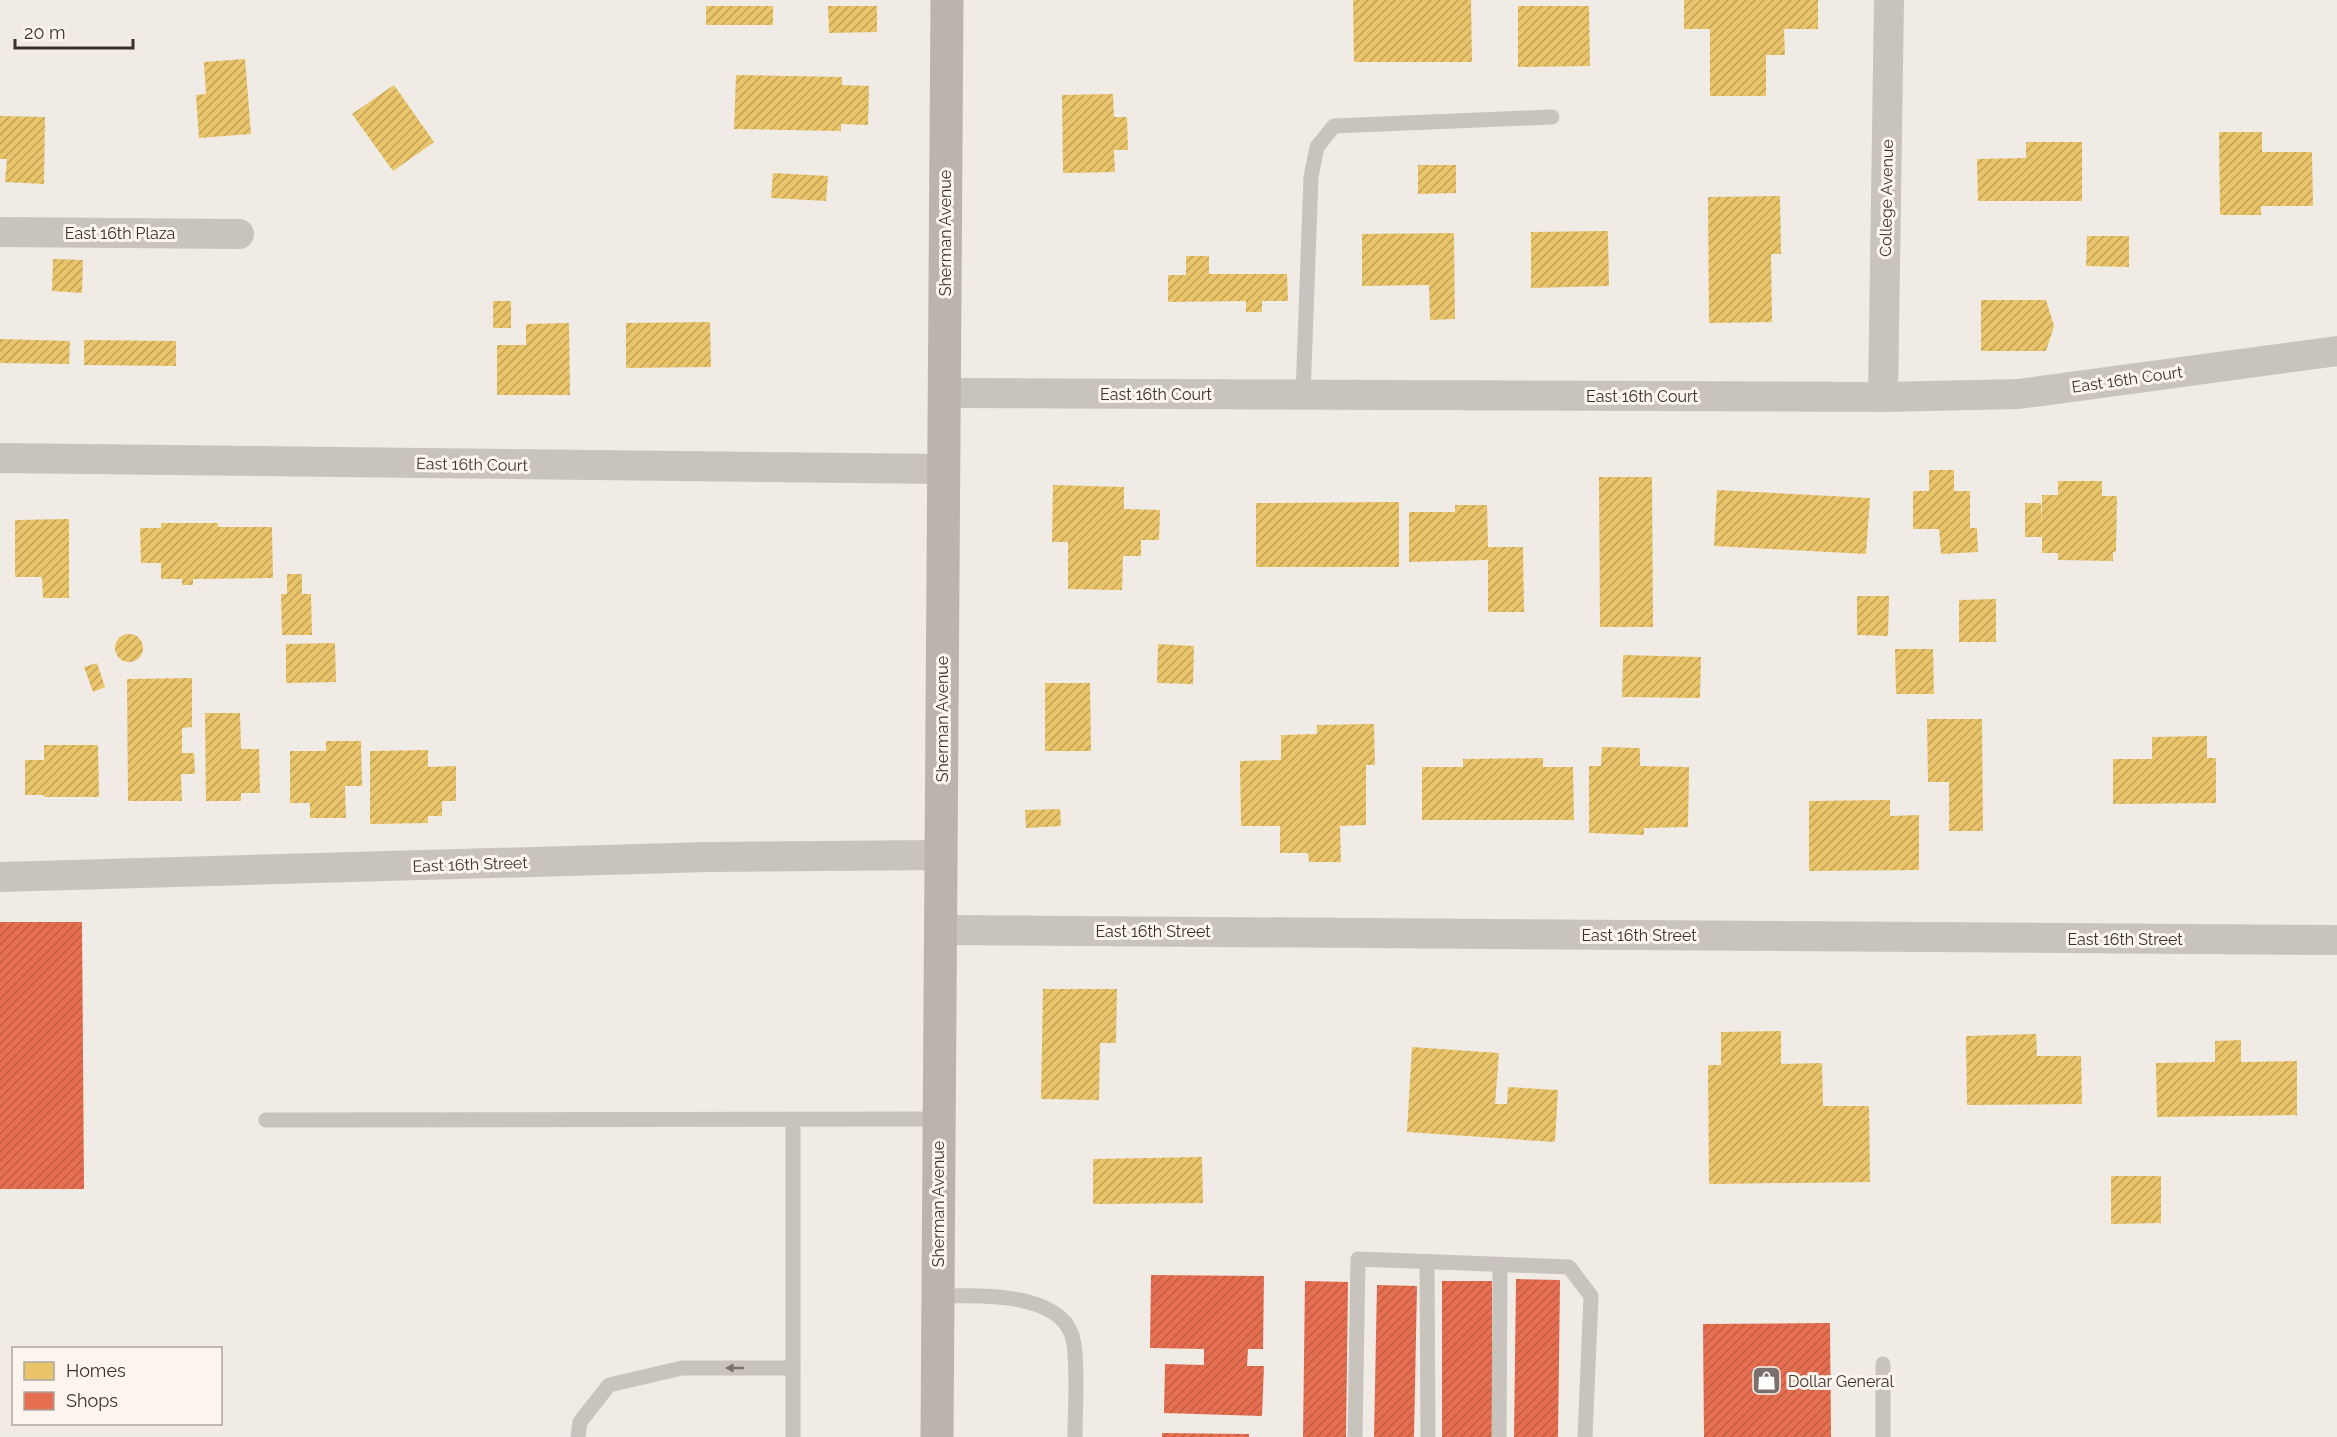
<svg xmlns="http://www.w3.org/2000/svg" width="2337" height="1437" viewBox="0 0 2337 1437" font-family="Raleway,sans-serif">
	<defs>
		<pattern id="homes-hatch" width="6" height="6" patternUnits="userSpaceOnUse" patternTransform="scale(1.5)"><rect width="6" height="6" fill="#e9c46a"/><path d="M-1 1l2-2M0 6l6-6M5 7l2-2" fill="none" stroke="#bea057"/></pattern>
		<pattern id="shops-hatch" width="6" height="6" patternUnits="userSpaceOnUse" patternTransform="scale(1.5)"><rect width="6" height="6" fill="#e76f51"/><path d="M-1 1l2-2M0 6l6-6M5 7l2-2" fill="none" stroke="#bc5c43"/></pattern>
	</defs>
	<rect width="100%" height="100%" fill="#f0ebe5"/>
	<!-- homes -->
	<g fill="url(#homes-hatch)">
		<path d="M1353,0H1471L1472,62H1354Z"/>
		<path d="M1684,0H1818V29H1784L1785,55H1766V96H1710V29H1684Z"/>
		<rect x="706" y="6" width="67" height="19"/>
		<path d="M828,6H877V32L829,33Z"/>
		<path d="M1518,6H1589L1590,66L1518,67Z"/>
		<path d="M245,59L251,134L199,138L196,95L206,94L204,62Z"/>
		<path d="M736,75L842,77V85L869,86L868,125L841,124V131L734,129Z"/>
		<path d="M394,85L434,142L393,171L352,114Z"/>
		<path d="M1113,94L1114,117H1127L1128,150H1114L1115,172L1063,173L1062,95Z"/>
		<path d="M0,116L45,117L44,184L5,182L7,159H0Z"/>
		<path d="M2219,132H2262V152H2312L2313,206H2261V215H2220Z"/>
		<path d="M2026,142H2082V201H1978L1977,159L2026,158Z"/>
		<path d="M1418,165H1456V193L1418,194Z"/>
		<path d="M773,173L828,176L826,201L771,198Z"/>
		<path d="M1780,196L1781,254H1771L1772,322L1709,323L1708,197Z"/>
		<path d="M1608,231L1609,286L1531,288V232Z"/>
		<path d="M1454,233L1455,319L1430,320L1429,285L1362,286V234Z"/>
		<path d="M2087,236H2129V267L2086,266Z"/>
		<path d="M1186,256H1209V274H1287L1288,301H1262V312H1246V301L1168,302V275H1186Z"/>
		<path d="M53,259L83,260L82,293L52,291Z"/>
		<path d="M1981,300H2046L2054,326L2046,351H1981Z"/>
		<rect x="493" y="301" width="18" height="27"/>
		<path d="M710,322L711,367L626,368V323Z"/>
		<path d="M569,323L570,395H497V345H526V324Z"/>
		<path d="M0,339L70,341L69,364L0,363Z"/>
		<path d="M84,340L176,341V366L84,365Z"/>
		<path d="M1929,470H1954V491H1970V528H1977L1978,552L1941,554L1939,529H1913V491H1929Z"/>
		<path d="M1599,477H1652L1653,627H1600Z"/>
		<path d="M2058,481H2102V496H2117L2116,552H2113V561L2058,560V553H2042V537H2025V503H2041L2042,526V495H2058Z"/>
		<path d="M1053,485L1124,487V509L1160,510L1159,540H1141V556H1123L1122,590L1068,589V542H1052Z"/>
		<path d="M1717,490L1870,498L1866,554L1714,546Z"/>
		<path d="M1399,502V567H1256V503Z"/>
		<path d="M1455,505H1487L1488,547H1523L1524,612H1488V560L1409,562V512H1455Z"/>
		<path d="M69,519V598H43L42,577H15V520Z"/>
		<path d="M161,523H218V527H272L273,578L193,579V585H182V579H161V563H141L140,528H161Z"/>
		<path d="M287,574H302V594H311L312,635H282L281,594H287Z"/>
		<path d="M1857,596H1889L1888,636L1857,635Z"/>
		<path d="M1996,599V642H1959V600Z"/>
		<circle cx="129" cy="648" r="14"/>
		<path d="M335,643L336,682L286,683V644Z"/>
		<path d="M1158,644L1194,646L1193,684L1157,683Z"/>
		<path d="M1895,649H1933L1934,694H1896Z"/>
		<path d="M1623,655L1701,657L1700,698L1622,697Z"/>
		<path d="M97,663L105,687L93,692L84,667Z"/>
		<path d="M192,678V727L182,728V753H194L195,774H181L182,801H128L127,679Z"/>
		<path d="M1045,683H1090L1091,751H1045Z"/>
		<path d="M205,713H240L241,749H259L260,793H241V801H206Z"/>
		<path d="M1927,719H1982L1983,831H1949V782H1928Z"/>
		<path d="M1374,724L1375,765H1366V825L1340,826L1341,862H1309L1308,853H1280V826H1241L1240,761L1281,760V735L1317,734V725Z"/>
		<path d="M2207,736V758H2216V803L2113,804V759H2152V737Z"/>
		<path d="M326,741H361L362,786H345L346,818H310V803H290V751H326Z"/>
		<path d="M44,745H98L99,797H44V795H25V760H44Z"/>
		<path d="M1602,747L1640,748V766L1689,767L1688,827L1644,828V835L1589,833V766H1601Z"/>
		<path d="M428,750V767L456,766V801H442V816H428V823L370,824V751Z"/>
		<path d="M1543,758V767H1573L1574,820H1422V767H1463V759Z"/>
		<path d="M1890,800V816L1919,815V870L1809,871V801Z"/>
		<path d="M1060,809L1061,826L1026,828L1025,810Z"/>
		<path d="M1043,989H1117L1116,1043H1100L1099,1100L1041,1099Z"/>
		<path d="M1781,1031V1064L1822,1063L1823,1106H1869L1870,1182L1709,1184L1708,1065H1721V1032Z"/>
		<path d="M2036,1034L2037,1056H2081L2082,1104L1967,1105L1966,1036Z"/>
		<path d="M2241,1040V1062L2297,1061V1115L2157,1117L2156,1063L2215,1062V1041Z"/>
		<path d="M1412,1047L1499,1053L1495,1104H1507L1508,1087L1558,1090L1555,1142L1407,1132Z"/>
		<path d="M1202,1157L1203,1203L1093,1204V1159Z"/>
		<path d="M2111,1176H2161V1223L2111,1224Z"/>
	</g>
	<!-- shops -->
	<g fill="url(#shops-hatch)">
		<path d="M0,922H82L84,1189H0Z"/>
		<path d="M1151,1275L1264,1276L1263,1349H1248L1247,1366H1264L1262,1416L1164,1413L1165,1364L1204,1365V1349L1150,1348Z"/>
		<path d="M1516,1279L1560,1280L1558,1437H1514Z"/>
		<path d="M1305,1281L1348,1282L1346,1437H1303Z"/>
		<rect x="1442" y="1281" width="50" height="156"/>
		<path d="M1377,1285L1417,1286L1414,1437H1374Z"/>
		<path d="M1830,1323L1831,1437H1704L1703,1324Z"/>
		<path d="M1162,1433L1249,1434V1437H1162Z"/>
	</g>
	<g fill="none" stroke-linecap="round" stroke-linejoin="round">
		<!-- lane -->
		<g stroke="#c9c3be" stroke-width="15">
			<path d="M1303,395L1311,177L1317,147L1334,126L1552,117"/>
			<path d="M266,1120L938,1119"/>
			<path d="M793,1120V1437"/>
			<path d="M1427,1261L1428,1437"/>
			<path d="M938,1296C978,1296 1067,1290 1074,1344C1078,1374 1075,1407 1075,1437"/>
			<path d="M578,1437L580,1422L609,1385L682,1368H793"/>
			<path d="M1355,1437L1358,1259L1569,1267L1591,1296L1585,1437"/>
			<path d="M1499,1437L1500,1265"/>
			<path d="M1883,1437V1364"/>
		</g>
		<!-- street -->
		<g stroke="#c9c3be" stroke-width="30">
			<path d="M0,232L239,234"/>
			<path d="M944,393L1883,397L2019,394L2337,351"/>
			<path d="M1883,397L1889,0"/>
			<path d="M0,458L944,469"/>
			<path d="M0,877L708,857L941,855"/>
			<path d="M940,930L2337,940"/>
		</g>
		<!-- secondary -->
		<path stroke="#bab3ae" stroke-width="33" d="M937,1437L947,0"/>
	</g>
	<!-- one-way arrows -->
	<defs><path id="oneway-solid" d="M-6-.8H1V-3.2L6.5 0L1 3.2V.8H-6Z" transform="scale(1.5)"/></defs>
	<use fill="#7b726d" href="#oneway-solid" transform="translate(735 1368) rotate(-180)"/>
	<!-- icons -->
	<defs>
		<symbol id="shop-square" viewBox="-11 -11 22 22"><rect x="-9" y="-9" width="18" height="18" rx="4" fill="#7a716c" stroke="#fbf5ee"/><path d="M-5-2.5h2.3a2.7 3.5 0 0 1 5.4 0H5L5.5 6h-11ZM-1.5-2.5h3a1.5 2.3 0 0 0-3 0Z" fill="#fff"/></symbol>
	</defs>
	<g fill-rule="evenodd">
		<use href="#shop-square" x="1750" y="1364" width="33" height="33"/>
	</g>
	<g text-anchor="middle" stroke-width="6" stroke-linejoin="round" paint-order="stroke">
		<!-- street labels -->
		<g font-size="16" fill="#3b302b" stroke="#fbf5ee">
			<text transform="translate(1886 198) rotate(-89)" y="6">College Avenue</text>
			<text x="120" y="239">East 16th Plaza</text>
			<text transform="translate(945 233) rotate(-90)" y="6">Sherman Avenue</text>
			<text transform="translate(2127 379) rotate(-8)" y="6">East 16th Court</text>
			<text x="1156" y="400">East 16th Court</text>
			<text x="1642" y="402">East 16th Court</text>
			<text transform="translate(472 464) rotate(1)" y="6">East 16th Court</text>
			<text transform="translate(942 719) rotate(-90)" y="6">Sherman Avenue</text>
			<text transform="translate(470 864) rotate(-2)" y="6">East 16th Street</text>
			<text x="1153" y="937">East 16th Street</text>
			<text x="1639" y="941">East 16th Street</text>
			<text x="2125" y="945">East 16th Street</text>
			<text transform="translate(938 1204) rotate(-90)" y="6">Sherman Avenue</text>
		</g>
		<!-- poi labels -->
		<g font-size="16" fill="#3b302b" stroke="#fbf5ee" text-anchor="start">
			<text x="1788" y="1387">Dollar General</text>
		</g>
	</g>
	<!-- legend -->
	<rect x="12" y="1347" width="210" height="78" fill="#fbf5ee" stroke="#aea6a0" stroke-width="1.5"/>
	<rect x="24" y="1362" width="30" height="18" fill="#e9c46a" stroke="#aea6a0" stroke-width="1.5"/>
	<text x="66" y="1377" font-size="18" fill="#3b302b">Homes</text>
	<rect x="24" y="1392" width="30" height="18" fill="#e76f51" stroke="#aea6a0" stroke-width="1.5"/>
	<text x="66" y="1407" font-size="18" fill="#3b302b">Shops</text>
	<!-- scale -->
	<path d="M15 39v9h118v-9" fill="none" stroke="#3b302b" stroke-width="3"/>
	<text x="24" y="39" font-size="18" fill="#3b302b" stroke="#fbf5ee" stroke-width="4.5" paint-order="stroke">20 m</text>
</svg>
